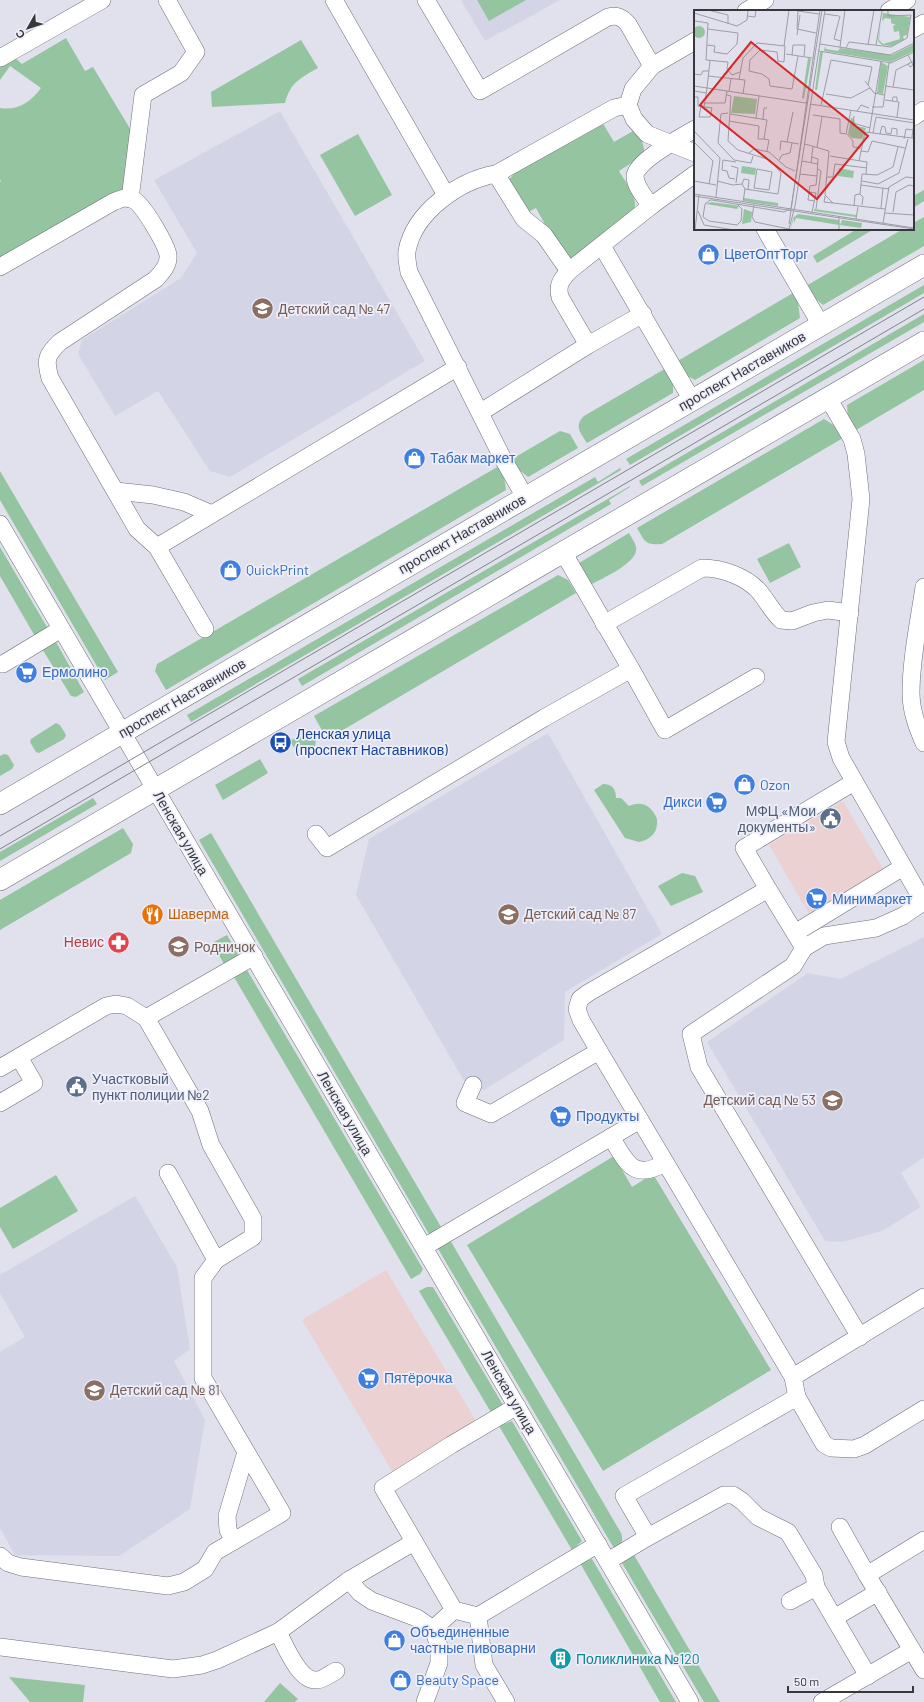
<svg xmlns="http://www.w3.org/2000/svg" width="924" height="1702" viewBox="0 0 924 1702" font-family="Barlow,sans-serif">
	<rect width="100%" height="100%" fill="#e0e1ec"/>
	<!-- commercial -->
	<g fill="#ebd1d2">
		<path d="M843,801L885,872L811,917L769,845Z"/>
		<path d="M386,1270L482,1431L398,1481L302,1320Z"/>
	</g>
	<!-- built -->
	<g fill="#d3d5e7">
		<path d="M461,0H560L485,41Z"/>
		<path d="M280,111L425,361L230,477L210,471L158,391L115,416L78,354L82,340L181,278L197,253L154,180Z"/>
		<path d="M548,733L662,934L565,992L564,1040L484,1090L464,1081L356,895L369,839Z"/>
		<path d="M924,937V1157L901,1173L921,1207L882,1231L842,1242L825,1241L707,1042L808,973L840,979Z"/>
		<path d="M135,1196L177,1267L190,1349L174,1361L205,1420L190,1509L119,1556L15,1555L0,1528V1352L25,1337L0,1293V1275Z"/>
	</g>
	<!-- green -->
	<g fill="#94c4a0">
		<path d="M477,0H526L489,21Z"/>
		<path d="M66,38L85,71L93,67L132,132L124,189L0,262V182L1,181L0,179V108C18,111 31,102 41,88L10,66L0,80V65L14,57L22,64Z"/>
		<path d="M301,40L318,68C300,78 290,83 285,103L212,107L211,92Z"/>
		<path d="M602,122L614,142L633,131C641,138 645,144 644,155L619,171C625,182 639,197 634,210L574,260L564,259L536,208L528,212L508,181L516,171Z"/>
		<path d="M358,134L392,195L355,216L320,155Z"/>
		<path d="M924,190V201L913,208V196Z"/>
		<path d="M924,217V246L823,305L811,295L806,286L903,229H913V223Z"/>
		<path d="M857,229H874L817,263L813,256Z"/>
		<path d="M924,285V293L630,465L626,459Z"/>
		<path d="M793,293L798,302L800,318L695,380L682,373L676,362Z"/>
		<path d="M924,314V322L642,486L639,481Z"/>
		<path d="M924,360V390L856,430L848,418L847,405Z"/>
		<path d="M668,367L673,378V393L587,443C580,432 574,426 584,416Z"/>
		<path d="M824,419L835,426L843,438L662,544C645,545 645,542 637,528Z"/>
		<path d="M560,431L570,434L578,448L528,477L517,468L512,459Z"/>
		<path d="M499,466L504,476L506,490L166,690L155,671L157,664Z"/>
		<path d="M620,468L621,470L191,722L187,715L595,477L598,482Z"/>
		<path d="M0,471L118,672L105,680L0,500Z"/>
		<path d="M630,486V487L609,500L611,504L302,686L298,679Z"/>
		<path d="M629,533C631,537 635,542 636,547C640,562 601,579 590,585L579,563Z"/>
		<path d="M789,543L801,567L770,583L757,559Z"/>
		<path d="M0,547L47,627L43,633L36,638L0,576Z"/>
		<path d="M558,575L568,580L576,593L331,737L324,734L314,716Z"/>
		<path d="M56,642L84,692L76,697L71,696L41,647Z"/>
		<path d="M56,723L60,725L66,735L64,739L39,753L36,752L30,742L31,739Z"/>
		<path d="M309,729L316,740L315,746L302,754L296,751L290,741Z"/>
		<path d="M4,754L8,755L14,765L12,769L0,776V756Z"/>
		<path d="M260,759L268,773L223,800L215,785Z"/>
		<path d="M603,784C612,784 616,789 616,798H621L629,806C642,800 652,806 657,819C658,832 652,839 639,842L625,838L594,790Z"/>
		<path d="M93,798L97,804L0,861V852Z"/>
		<path d="M123,828L133,844L131,853L0,930V900Z"/>
		<path d="M211,833L441,1227L429,1234L199,840Z"/>
		<path d="M682,873L695,876L703,892L671,906L658,886Z"/>
		<path d="M227,935L239,956L224,964L212,943Z"/>
		<path d="M247,970L423,1269L420,1274L411,1279L234,977Z"/>
		<path d="M614,1156L632,1187L653,1174L771,1370L603,1471L467,1245Z"/>
		<path d="M56,1175L78,1211L13,1249L0,1227V1208Z"/>
		<path d="M450,1240L621,1533C624,1542 621,1544 615,1550L437,1247Z"/>
		<path d="M427,1287H433L503,1405L492,1414L419,1291Z"/>
		<path d="M512,1421L582,1541L572,1550L499,1426Z"/>
		<path d="M634,1555L720,1702H704L622,1563Z"/>
		<path d="M592,1559L676,1702H660L580,1563Z"/>
		<path d="M9,1677L85,1685L83,1702H30Z"/>
		<path d="M280,1683L298,1699L295,1702H264Z"/>
	</g>
	<g fill="none" stroke-linecap="round" stroke-linejoin="round">
		<defs>
			<g id="minor">
				<path d="M334,0L446,195"/>
				<path d="M426,0L480,91L608,17C617,15 622,17 628,24L652,66"/>
				<path d="M746,11L765,0"/>
				<path d="M889,11L907,0"/>
				<path d="M913,29L924,23"/>
				<path d="M695,41L652,66L633,89L628,105L634,119L647,134L695,153"/>
				<path d="M0,58L102,0"/>
				<path d="M913,117L924,110"/>
				<path d="M496,174L524,219L544,235L569,271"/>
				<path d="M130,199L143,95L181,73L196,52L167,0"/>
				<path d="M651,206C645,197 635,187 635,176C635,162 683,136 695,129"/>
				<path d="M765,229L821,325"/>
				<path d="M602,246L692,400"/>
				<path d="M0,267L113,202C120,199 127,196 134,200C144,206 166,244 168,255C169,265 162,272 156,279L60,342C46,355 45,360 50,378L137,529L157,547L205,629"/>
				<path d="M588,345L560,297C557,285 561,280 569,271L651,206L695,174"/>
				<path d="M828,398L852,439L856,454L861,499L836,742L841,758L924,903"/>
				<path d="M481,412L588,345L643,314"/>
				<path d="M116,491L153,495L184,502L212,514"/>
				<path d="M525,497L502,457L409,272C408,266 406,257 407,251C414,212 460,180 496,174L614,108L628,105"/>
				<path d="M0,524L690,1702"/>
				<path d="M157,547L458,367"/>
				<path d="M924,587C919,621 911,658 911,693C911,711 917,727 924,743"/>
				<path d="M604,624L702,568C722,568 744,576 758,590C766,599 771,610 781,620L792,621L813,613L828,610L850,613"/>
				<path d="M0,664H3L61,629"/>
				<path d="M631,669L665,730L756,677"/>
				<path d="M316,834L327,848L544,718L631,669L563,552"/>
				<path d="M768,889L744,848L854,782"/>
				<path d="M795,933L903,867"/>
				<path d="M804,948L824,936L876,928L903,916L923,902"/>
				<path d="M146,1018L254,956"/>
				<path d="M0,1068L106,1006L116,1004L127,1006L146,1018L200,1111L211,1145L253,1219V1237L216,1260L203,1278V1378L282,1513L215,1552L205,1569L184,1582L168,1586L21,1567L8,1563L0,1556"/>
				<path d="M473,1085L465,1103L491,1114L599,1051"/>
				<path d="M0,1103L34,1083L19,1057"/>
				<path d="M611,1137C627,1163 633,1181 665,1163"/>
				<path d="M168,1173L216,1260"/>
				<path d="M424,1247L640,1120"/>
				<path d="M924,1297L793,1377L797,1397L824,1444L831,1448L854,1449L865,1445L924,1409"/>
				<path d="M793,1377L599,1051L581,1020L577,1009L580,999L588,993L768,889L804,948L793,966L691,1034L699,1067L860,1337"/>
				<path d="M517,1406L451,1445L383,1488L454,1610L478,1616L598,1544"/>
				<path d="M840,1527L867,1575"/>
				<path d="M648,1537L624,1496L797,1397"/>
				<path d="M924,1540L867,1575L924,1670"/>
				<path d="M234,1541L228,1530L227,1516L246,1452"/>
				<path d="M608,1561L648,1537L724,1495H733L742,1501L758,1517L788,1532L814,1575L816,1587L868,1676"/>
				<path d="M349,1580L360,1593L372,1601L417,1618L433,1629L439,1646V1663L425,1702"/>
				<path d="M790,1601L816,1587"/>
				<path d="M478,1616L484,1665L506,1702"/>
				<path d="M834,1618L878,1592"/>
				<path d="M433,1629L454,1610"/>
				<path d="M278,1632C285,1645 299,1682 317,1680C323,1680 331,1673 336,1671"/>
				<path d="M0,1647L173,1669L202,1665L217,1660L278,1632L349,1580L414,1542"/>
				<path d="M822,1702L912,1650"/>
			</g>
			<g id="major">
				<path d="M0,804L924,265"/>
				<path d="M0,880L924,342"/>
			</g>
		</defs>
		<!-- minor casing -->
		<use href="#minor" stroke="#6e7079" stroke-width="18"/>
		<!-- major casing -->
		<use href="#major" stroke="#6e7079" stroke-width="22"/>
		<!-- minor -->
		<use href="#minor" stroke="#fff" stroke-width="17"/>
		<!-- major -->
		<use href="#major" stroke="#fff" stroke-width="21"/>
		<!-- tram -->
		<g stroke="#82838b" stroke-width="1">
			<path d="M0,836L924,297"/>
			<path d="M0,849L924,309"/>
		</g>
	</g>
	<!-- icons -->
	<defs>
		<symbol id="shop-disc" viewBox="-11 -11 22 22"><circle r="9.5" fill="#3f7fe0" stroke="#edeef9"/><path d="M-5-2.5h2.3a2.7 3.5 0 0 1 5.4 0H5L5.5 6h-11ZM-1.5-2.5h3a1.5 2.3 0 0 0-3 0Z" fill="#fff"/></symbol>
		<symbol id="school-disc" viewBox="-11 -11 22 22"><circle r="9.5" fill="#8d6e63" stroke="#edeef9"/><path d="M0-5L7-2L0 1L-7-2ZM-4 1L0 2.5L4 1V4Q0 6-4 4Z" fill="#fff"/></symbol>
		<symbol id="supermarket-disc" viewBox="-11 -11 22 22"><circle r="9.5" fill="#3f7fe0" stroke="#edeef9"/><path d="M-6-5.5h2.5l.6 2H6L4.5 2H-2.5L-4.4-4H-6ZM-1.5 3.2a1.3 1.3 0 1 0 .1 0ZM3 3.2a1.3 1.3 0 1 0 .1 0Z" fill="#fff"/></symbol>
		<symbol id="bus-disc" viewBox="-11 -11 22 22"><circle r="9.5" fill="#1a4fb4" stroke="#edeef9"/><path d="M-5-6H5V4H4V6H2V4H-2V6H-4V4H-5ZM-3.5-4V0h7V-4ZM-3.5 1.2v1.5H-2V1.2ZM2 1.2v1.5H3.5V1.2Z" fill="#fff"/></symbol>
		<symbol id="civic-disc" viewBox="-11 -11 22 22"><circle r="9.5" fill="#5c6f8a" stroke="#edeef9"/><path d="M-.6-6.5H3V-4.5H.6V-3L4-1V1h2V6H-6V1h2V-1L-.6-3ZM-1.2 2.5V6h2.4V2.5Z" fill="#fff"/></symbol>
		<symbol id="restaurant-disc" viewBox="-11 -11 22 22"><circle r="9.5" fill="#e8710a" stroke="#edeef9"/><path d="M-5-6h1v4h1v-4h1v4h1v-4h1v5L-1.5 .5V6h-2V.5L-5-1ZM5-6V6H3V1.5H1.5Q1.5-4 5-6Z" fill="#fff"/></symbol>
		<symbol id="pharmacy-disc" viewBox="-11 -11 22 22"><circle r="9.5" fill="#e0444e" stroke="#edeef9"/><path d="M-2-6h4v4h4v4h-4v4h-4v-4h-4v-4h4Z" fill="#fff"/></symbol>
		<symbol id="building-disc" viewBox="-11 -11 22 22"><circle r="9.5" fill="#0f9aa8" stroke="#edeef9"/><path d="M-4-6H4V6H1V3H-1V6H-4ZM-2.5-4.3h1.7v1.8h-1.7ZM.8-4.3h1.7v1.8H.8ZM-2.5-1h1.7V.8h-1.7ZM.8-1h1.7V.8H.8Z" fill="#fff"/></symbol>
	</defs>
	<g fill-rule="evenodd">
		<use href="#shop-disc" x="696" y="242" width="25" height="25"/>
		<use href="#school-disc" x="250" y="296" width="25" height="25"/>
		<use href="#shop-disc" x="402" y="446" width="25" height="25"/>
		<use href="#shop-disc" x="218" y="558" width="25" height="25"/>
		<use href="#supermarket-disc" x="14" y="660" width="25" height="25"/>
		<use href="#bus-disc" x="268" y="730" width="25" height="25"/>
		<use href="#shop-disc" x="732" y="772" width="25" height="25"/>
		<use href="#supermarket-disc" x="704" y="790" width="25" height="25"/>
		<use href="#civic-disc" x="818" y="806" width="25" height="25"/>
		<use href="#supermarket-disc" x="804" y="886" width="25" height="25"/>
		<use href="#restaurant-disc" x="140" y="902" width="25" height="25"/>
		<use href="#school-disc" x="496" y="902" width="25" height="25"/>
		<use href="#pharmacy-disc" x="106" y="930" width="25" height="25"/>
		<use href="#school-disc" x="166" y="934" width="25" height="25"/>
		<use href="#civic-disc" x="64" y="1074" width="25" height="25"/>
		<use href="#school-disc" x="820" y="1088" width="25" height="25"/>
		<use href="#supermarket-disc" x="548" y="1104" width="25" height="25"/>
		<use href="#supermarket-disc" x="356" y="1366" width="25" height="25"/>
		<use href="#school-disc" x="82" y="1378" width="25" height="25"/>
		<use href="#shop-disc" x="382" y="1628" width="25" height="25"/>
		<use href="#building-disc" x="548" y="1646" width="25" height="25"/>
		<use href="#shop-disc" x="388" y="1668" width="25" height="25"/>
	</g>
	<g text-anchor="middle" stroke-width="3.5" stroke-linejoin="round" paint-order="stroke">
		<!-- shop labels -->
		<g font-size="14" fill="#366cbe" stroke="#edeef9" text-anchor="start">
			<text x="724" y="259">ЦветОптТорг</text>
			<text x="430" y="463">Табак маркет</text>
			<text x="246" y="575">QuickPrint</text>
			<text x="42" y="677">Ермолино</text>
			<text x="760" y="790">Ozon</text>
			<text x="702" y="807" text-anchor="end">Дикси</text>
			<text x="832" y="904">Минимаркет</text>
			<text x="576" y="1121">Продукты</text>
			<text x="384" y="1383">Пятёрочка</text>
			<text x="410" y="1637">Объединенные<tspan x="410" dy="16">частные пивоварни</tspan></text>
			<text x="416" y="1685">Beauty Space</text>
		</g>
		<!-- education labels -->
		<g font-size="14" fill="#785e54" stroke="#edeef9" text-anchor="start">
			<text x="278" y="314">Детский сад № 47</text>
			<text x="524" y="919">Детский сад № 87</text>
			<text x="194" y="952">Родничок</text>
			<text x="816" y="1105" text-anchor="end">Детский сад № 53</text>
			<text x="110" y="1395">Детский сад № 81</text>
		</g>
		<!-- street labels -->
		<g font-size="14" fill="#37373c" stroke="#edeef9">
			<text transform="translate(742 371) rotate(-30)" y="5">проспект Наставников</text>
			<text transform="translate(462 534) rotate(-30)" y="5">проспект Наставников</text>
			<text transform="translate(182 698) rotate(-30)" y="5">проспект Наставников</text>
			<text transform="translate(181 833) rotate(60)" y="5">Ленская улица</text>
			<text transform="translate(345 1113) rotate(60)" y="5">Ленская улица</text>
			<text transform="translate(509 1392) rotate(60)" y="5">Ленская улица</text>
		</g>
		<!-- transit labels -->
		<g font-size="14" fill="#164399" stroke="#edeef9" text-anchor="start">
			<text x="296" y="739">Ленская улица<tspan x="296" dy="16">(проспект Наставников)</tspan></text>
		</g>
		<!-- service labels -->
		<g font-size="14" fill="#4e5e75" stroke="#edeef9" text-anchor="end">
			<text x="816" y="816">МФЦ «Мои<tspan x="816" dy="16">документы»</tspan></text>
			<text x="92" y="1084" text-anchor="start">Участковый<tspan x="92" dy="16">пункт полиции №2</tspan></text>
		</g>
		<!-- food labels -->
		<g font-size="14" fill="#c56008" stroke="#edeef9" text-anchor="start">
			<text x="168" y="919">Шаверма</text>
		</g>
		<!-- health labels -->
		<g font-size="14" fill="#be3a42" stroke="#edeef9" text-anchor="end">
			<text x="104" y="947">Невис</text>
		</g>
		<!-- culture labels -->
		<g font-size="14" fill="#0d838f" stroke="#edeef9" text-anchor="start">
			<text x="576" y="1664">Поликлиника №120</text>
		</g>
	</g>
	<!-- overview -->
	<g transform="translate(694 10)">
		<rect width="220" height="220" fill="#e0e1ec"/>
		<path d="M189,3L216,7L213,25L209,26L210,30L198,36L188,35L184,31L187,11L185,30L189,34L206,29L205,21L200,22L199,16L202,15L197,13V9L191,8L188,11ZM-1 22a6 6 0 1 1 12 0a6 6 0 1 1-12 0ZM220,34V41L197,52L130,41L131,36L132,39L144,41L146,38L198,45ZM126,42H129L123,80H121ZM114,48L117,49L110,89L108,88ZM187,52L194,56L189,84L183,83ZM40,86L63,89L61,104L37,103ZM157,108L160,109L162,116L172,118L168,129L158,128L154,124ZM48,156L62,158L61,165L47,163ZM145,158L160,161L159,168L144,166ZM50,188L84,193V196L50,191ZM17,192L40,195L45,196L43,199L12,194ZM50,199L58,202L57,212L48,214ZM120,199L162,205V207L120,201ZM104,204L145,210V215L102,208L100,213V208L96,220L99,208ZM148,210L168,213L167,218L146,215Z" fill="#94c4a0"/>
		<path fill="none" stroke="#9c9da6" stroke-width="1" d="M14,0L34,5V14M104,0L103,19L122,23M104,1L125,4M0,3L43,16L53,10L54,0M131,4L145,6M53,6L61,7L62,0M146,6L140,29L147,31M0,14L1,11L14,13L12,50L34,52L33,59L38,65L46,62M103,25L106,5M126,34L196,45L220,33M13,35L21,36L20,42L33,44L43,34L44,23L14,19M174,35L180,0M182,35L188,1M90,36L95,0M146,37L151,0M152,38L155,32L197,37L213,28L217,5L194,6V0M125,41L197,53L220,42M92,44L118,48M98,45L99,35H111L110,46M214,45L219,55L216,57L214,54M0,64L7,65L9,61H15M14,66L51,70L49,84M45,69L49,48L63,33L91,36L90,52L84,51L83,42L66,40L56,50L55,61L68,64L75,69L76,76L98,79L104,46M171,71L180,83L190,85M0,76L112,93M191,76L220,80M199,77L202,60L220,51M13,78L16,51M0,81L13,83M35,81L37,69M132,84L157,88L176,78M33,85L37,86L34,131L44,140L76,150L87,163L84,184L51,179M0,87H4V96L18,98L16,107H5L7,96M191,90L205,92M198,91L199,87H203V91M11,93H31L33,81M116,94L220,110M127,95L137,50L178,57L174,75M10,97L13,78M178,97H189L195,53M163,101L167,95L175,98M99,102L93,132L105,134M34,103L27,104L24,133L40,150L57,153L59,146M119,105L146,109V123L152,124L157,100M160,106L159,113L176,118M182,107L220,113M203,107L205,92M62,108L65,86M69,109L70,98H73M35,111L65,116L64,129H70L73,110L36,104M220,113L218,127L220,130M0,121L26,148L22,187M175,123L187,51M179,123L182,107M153,124L159,131V137L167,138M186,124L188,116L191,117L192,123L197,124L198,118L203,119V125M70,129L75,130L73,141M210,129L212,119L219,120M0,132L19,151L15,174M111,134L135,141L131,185L139,193M123,137L128,107M86,140L87,131L93,132M167,141L174,142L178,131L211,138M55,143L60,139L75,142L92,157L101,161M136,146L173,152L172,164M118,147L124,149L123,166L122,175L116,176L114,190L121,191M29,150L28,160L33,161L35,168L41,169M29,150L42,152M85,150L88,145L96,143L98,133M108,151L124,154M165,151L171,122L218,128M117,153L119,136M37,156L44,158L42,173M63,159L78,162L75,180L60,178ZM106,164L123,166M133,167H139L141,154L173,158M0,171L22,175M23,171L39,175L48,174L51,179L49,192M168,171L184,174L205,163L214,129M48,174L50,169L55,170L54,180M167,175L195,179M115,182L122,183L118,202M0,184L220,218M0,186L220,219M131,186L130,192L191,199M43,194L48,199L47,211L43,215L15,211L9,207L11,194L16,190H18L90,202L97,198L128,0M60,195L58,207L61,212L95,219M168,195L169,187L166,184L168,164L183,165L199,157L204,137M160,196L161,185L166,184M187,198L189,178M122,199L127,161L124,159M4,201L10,215L40,220M199,202L202,182L215,175L220,176M191,203L220,205M162,209L164,197M189,213L195,177L212,167L220,168M95,214L126,0M95,219L101,196L131,0M1,220L5,185M145,220V207"/>
		<path fill="#d62828" fill-opacity="0.15" stroke="#d62828" stroke-width="2" d="M57,32L174,126L123,189L6,95Z"/>
		<rect width="220" height="220" fill="none" stroke="#37373c" stroke-width="2"/>
	</g>
	<!-- north arrow -->
	<g transform="translate(28 28) rotate(231)" stroke="#edeef9" stroke-width="3" paint-order="stroke">
	<path d="M0-3L7 15L0 10L-7 15Z" fill="#37373c"/>
	<text y="-6" font-size="11" font-weight="bold" text-anchor="middle" fill="#37373c">С</text>
	</g>
	<!-- scale -->
	<path d="M788 1686v6h125v-6" fill="none" stroke="#37373c" stroke-width="2"/>
	<text x="794" y="1686" font-size="12" fill="#37373c" stroke="#edeef9" stroke-width="3" paint-order="stroke">50 m</text>
</svg>
